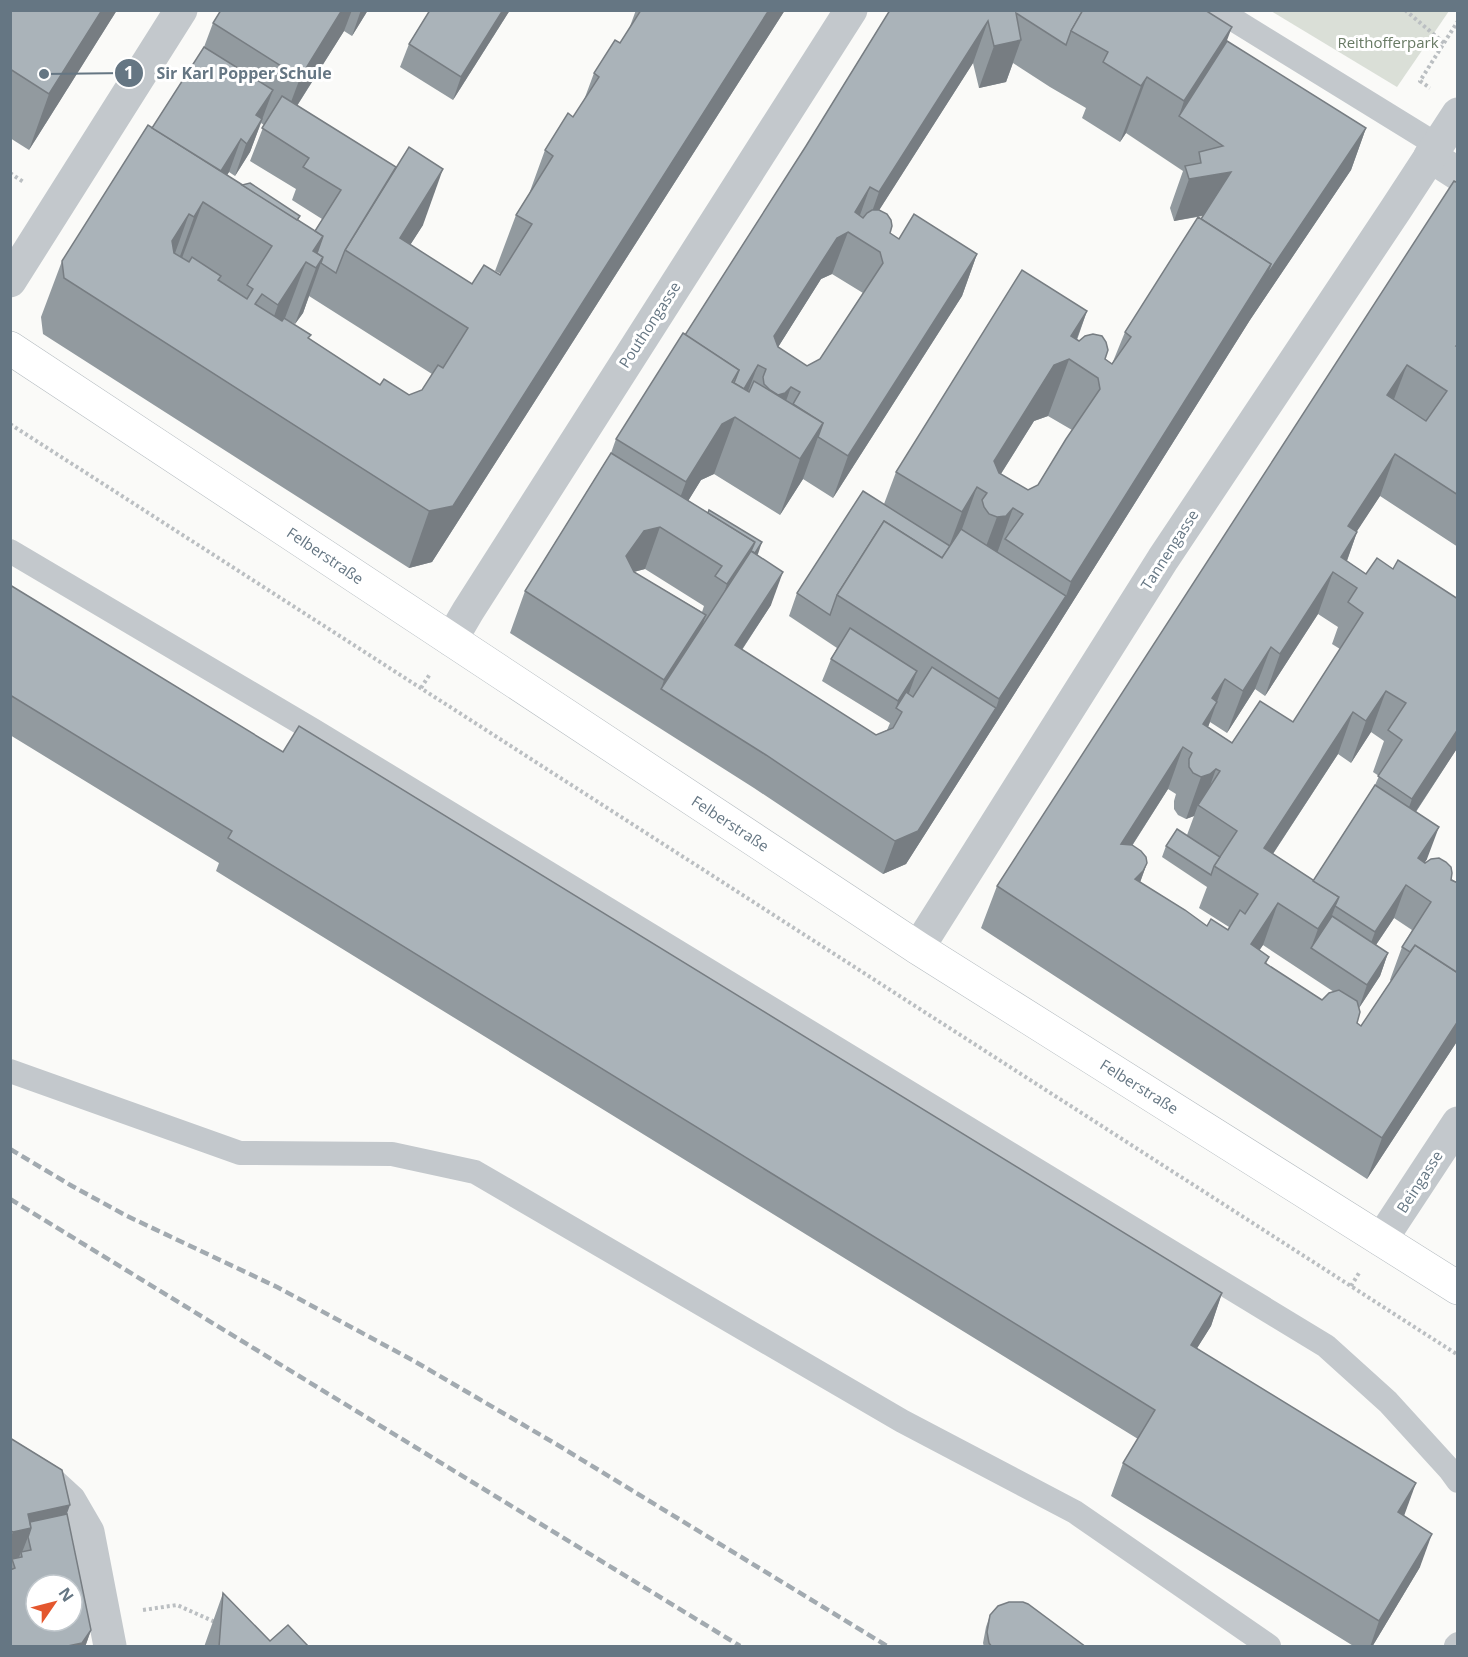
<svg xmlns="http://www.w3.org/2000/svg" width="1468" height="1657" viewBox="0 0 1468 1657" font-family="'Open Sans',sans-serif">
	<rect width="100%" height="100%" fill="#fafaf8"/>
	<!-- green -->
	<path fill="#dadfd7" d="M1271,11H1449L1397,87Z"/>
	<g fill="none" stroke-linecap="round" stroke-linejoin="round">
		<defs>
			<path id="secondary" d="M10,348L918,948L1458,1288"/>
		</defs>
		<!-- secondary casing -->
		<use href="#secondary" stroke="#b3babf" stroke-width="34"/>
		<!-- path -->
		<g stroke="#bbbfc2" stroke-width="4" stroke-dasharray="3 3" stroke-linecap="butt">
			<path d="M1405,10L1444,43L1420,81L1430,88"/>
			<path d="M1444,43L1458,21"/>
			<path d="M10,173L25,183"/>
			<path d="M10,424L1458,1355"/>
			<path d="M421,688L430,674"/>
			<path d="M1351,1286L1359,1273"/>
			<path d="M143,1610L177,1605L215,1622"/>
		</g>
		<!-- lane -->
		<g stroke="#c3c8cc" stroke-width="24">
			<path d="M1218,10L1437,145"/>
			<path d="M10,551L313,730L1326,1346L1388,1402L1450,1470L1458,1481"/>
			<path d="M10,1071L240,1153L392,1154L475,1172L902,1421L1075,1512L1269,1646"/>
			<path d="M1456,1646L1458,1644"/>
		</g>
		<!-- street -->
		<g stroke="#c3c8cc" stroke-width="33">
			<path d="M1430,156L1458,174"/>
			<path d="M10,281L181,10"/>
			<path d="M451,640L468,611L851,10"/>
			<path d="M918,948L1163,559L1396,209L1458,114"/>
			<path d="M1381,1240L1458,1123"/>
			<path d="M10,1457L46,1479L70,1501L88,1532L110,1646"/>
		</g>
		<!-- secondary -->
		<use href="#secondary" stroke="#fff" stroke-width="33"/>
		<!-- rail -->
		<g stroke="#a2aab0" stroke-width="4.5" stroke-dasharray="9 4.5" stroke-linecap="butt">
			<path d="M10,1149L72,1186L127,1216L277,1287L414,1361L556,1444L887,1646"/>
			<path d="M10,1199L740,1646"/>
		</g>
	</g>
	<!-- wall -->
	<g fill="#929a9f" fill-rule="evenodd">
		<path d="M10,10H117L29,150L10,138Z"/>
		<path d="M221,10H368L352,36L344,31L297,106L423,225L410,245L472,284L500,275L501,274L495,271L516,215L529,194L545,150L573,117L584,100L594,73L620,43L629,29L636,10H785L432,562L409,568L43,334L41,317L62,261L152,128L204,47L213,23ZM261,123L264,125L250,161L296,189L292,200L322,219L315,231L298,221L300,216L242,185L227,175L229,172L235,176L250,152ZM309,296L432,374L422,390L409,395L380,385L309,339L285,319L295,324L303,313Z"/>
		<path d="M430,10H510L453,100L400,67L409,44Z"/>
		<path d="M890,10H1205L1227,41L1366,128L1351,170L1250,320L1050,638L906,864L883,874L754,788L510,633L525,591L611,453L616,439L685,335L806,146ZM973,63L979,88L1006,82L1013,63L1050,87L1086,108L1082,118L1120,142L1126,133L1183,171L1170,208L1174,221L1203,216L1125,332L1112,364L1077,340L1087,311L896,472L884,504L797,593L789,616L837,648L831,659L822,681L890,723L887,730L876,735L742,650L771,605L688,501L701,480L714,474L780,515L803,479L833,498L962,296L977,254L899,239L890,233L879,210ZM832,274L863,293L820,359L807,366L778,347L821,279ZM1048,416L1072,430L1038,485L1028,490L1001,474L1034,421ZM645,569L704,606L702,612L634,572Z"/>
		<path d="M1458,183V547L1380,496L1356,532H1357L1347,561L1366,574L1393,569L1458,599V747L1416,812L1427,859L1425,862L1458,883V1040L1367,1179L981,928L997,886ZM1318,614L1338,627L1332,644L1340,649L1293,722L1232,743L1208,727L1210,722L1227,733L1255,689L1265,696ZM1371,732L1384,741L1373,772L1379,776L1375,785L1313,881L1273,854L1338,754L1351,763ZM1168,789L1176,794L1174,801V809L1178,815L1186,819L1194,816L1187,835L1166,846L1162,857L1207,887L1199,908L1229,927L1228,930L1207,926L1140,882L1147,863L1132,846ZM1394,918L1412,930L1402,947L1390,980L1391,981L1361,1026L1357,1023L1359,1008L1380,976L1388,953L1376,945ZM1263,945L1334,992L1322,1000L1266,964L1269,957L1259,950Z"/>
		<path d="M10,585L283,752L1222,1293L1211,1326L1197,1348L1404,1516L1420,1567L1372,1647H1355L1111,1496L1123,1463L1138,1439L216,871L219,863L10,735Z"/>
		<path d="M10,1438L67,1514L91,1630L85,1647H10Z"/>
		<path d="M223,1593L270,1641L309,1647H204Z"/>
		<path d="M990,1615L1086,1647H984L983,1643L986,1627Z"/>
	</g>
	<!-- shaded-wall -->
	<g fill="#777d82">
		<path d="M102,10H117L29,150L49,94Z"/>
		<path d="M342,10H352L344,31L279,134L300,78Z"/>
		<path d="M361,10H368L352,36Z"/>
		<path d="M503,10H510L453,100L461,77Z"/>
		<path d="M769,10H785L432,562L409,568L429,511Z"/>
		<path d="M988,21L973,63L864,234L879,192Z"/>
		<path d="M1232,27L1211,83L1179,116L1184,101Z"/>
		<path d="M1021,40L1006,82L979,88L994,46Z"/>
		<path d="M1147,77L1126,133L1120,142L1141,86Z"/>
		<path d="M273,90L250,152L235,176L256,115Z"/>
		<path d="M1366,128L1351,170L1250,320L1050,638L906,864L883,874L895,841L996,708L999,699L1066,596L1071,582L1271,264Z"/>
		<path d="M241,139L229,172L208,206V192Z"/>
		<path d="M443,169L423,225L389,278L400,238Z"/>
		<path d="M1231,172L1216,213L1174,221L1189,179Z"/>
		<path d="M870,187L855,229V212Z"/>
		<path d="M203,202L182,258L174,273L194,217Z"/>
		<path d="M189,214L169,270L172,241Z"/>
		<path d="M848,232L832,274L821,279L765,368L774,336L837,238Z"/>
		<path d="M323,236L312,266L313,251Z"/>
		<path d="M977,254L962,296L833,498L848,456Z"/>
		<path d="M323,257L303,313L295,324L316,268Z"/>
		<path d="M306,262L285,318L258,361L278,305Z"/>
		<path d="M1087,311L1048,416L1034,421L983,502L987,493L994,461Z"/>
		<path d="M758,365L742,407L735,417L714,474L701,480L669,532H667L686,482Z"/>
		<path d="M1407,365L1391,407L1387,395Z"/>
		<path d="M791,387L776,429L778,395Z"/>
		<path d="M823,423L803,479L780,515L800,459Z"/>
		<path d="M1395,454L1380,496L1333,568L1348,526Z"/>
		<path d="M977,487L957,543L941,568L962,512Z"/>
		<path d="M1013,508L993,565L976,573L997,517Z"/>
		<path d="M660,527L645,569L629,573L626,556L644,531Z"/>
		<path d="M1357,532L1342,574L1341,557Z"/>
		<path d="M755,542H762L758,554L712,626L727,584Z"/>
		<path d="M783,572L771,605L723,678L735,645Z"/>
		<path d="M1333,572L1318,614L1265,696L1280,654Z"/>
		<path d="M706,615L691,657L661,689L664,680Z"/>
		<path d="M1271,647L1255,689L1227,733L1243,691Z"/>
		<path d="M917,671L909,693L899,710L896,708L898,701Z"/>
		<path d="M1225,679L1202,744L1188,765L1212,698Z"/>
		<path d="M1386,691L1371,732L1351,763L1366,721Z"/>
		<path d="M1353,712L1338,754L1249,890L1264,848Z"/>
		<path d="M1458,729V747L1397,840L1412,799Z"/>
		<path d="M1183,747L1168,789L1106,886L1121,844Z"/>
		<path d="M1216,769L1202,808L1198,805L1194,816L1186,819L1201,777Z"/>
		<path d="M1439,827L1427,859L1409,887L1418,858Z"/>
		<path d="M1147,863L1132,905L1135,879Z"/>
		<path d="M1406,885L1394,918L1363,964L1375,932Z"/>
		<path d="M1339,897L1323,939L1311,948L1318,929Z"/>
		<path d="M1278,903L1263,945L1236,986L1251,944Z"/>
		<path d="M1388,953L1380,976L1359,1008L1367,985Z"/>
		<path d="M1458,1021V1040L1367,1179L1382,1138Z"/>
		<path d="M1222,1293L1211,1326L1179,1377L1191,1345Z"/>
		<path d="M1416,1483L1404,1516L1398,1512Z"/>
		<path d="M70,1505L55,1547L31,1550L28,1537L21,1555V1552L15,1568L12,1559L10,1564V1538L13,1532L28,1514Z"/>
		<path d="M1432,1534L1420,1567L1372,1647H1370L1379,1621Z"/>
		<path d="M91,1630L85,1647H63Z"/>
	</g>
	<!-- building -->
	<g fill="#aab3b9" stroke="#777d82" stroke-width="1.5" fill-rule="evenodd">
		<path d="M10,10H102L49,94L10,69Z"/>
		<path d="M221,10H342L300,78L213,23Z"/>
		<path d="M430,10H503L461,77L409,44Z"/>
		<path d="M641,10H769L453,506L429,511L64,278L62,261L148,125L323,236L313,251L323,257L316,268L306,262L278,305L262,294L255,304L282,321L284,318L311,335L308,338L380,385L384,379L409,395L422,390L438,365L443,368L468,328L345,250L409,147L443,169L400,238L472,284L484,265L500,275L532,224L516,215L553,156L545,150L568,113L573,117L599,77L594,73L615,40L620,43ZM203,202L272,246L247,285L253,289L247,299L218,280L221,276L192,257L189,262L174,253L172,241L189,214L194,217Z"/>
		<path d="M890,10H1083L1071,31L1066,45L1016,13L1021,40L994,46L988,21L879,192L870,187L855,212L863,218L867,213L872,210H879L887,214L891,220L892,226L890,233L899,239L914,214L977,254L848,456L818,437L823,423L793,404L800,392L791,387L785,393L778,395L770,390L764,384L763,377L766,369L758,365L744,389L734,383L739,370L685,335L806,146ZM848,232L880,252L883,263L820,359L807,366L778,347L774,336L837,238Z"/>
		<path d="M1083,10H1205L1232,27L1184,101L1147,77L1141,86L1103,62L1108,52L1071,31Z"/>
		<path d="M1227,41L1366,128L1265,278L1271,264L1201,219L1231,172L1189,179L1185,166L1201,163L1199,152L1223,146L1179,116Z"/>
		<path d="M204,47L273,90L256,115L262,119L247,144L241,139L221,171L152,128Z"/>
		<path d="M282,96L396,167L345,250L336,273L321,263L323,257L317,253L323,236L315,231L341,190L303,167L309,158L262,128Z"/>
		<path d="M1454,181L1458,183V344L1456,346L1458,347V495L1395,454L1348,526L1357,532L1341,557L1366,574L1377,558L1393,569L1398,560L1458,599V729L1412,799L1378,776L1402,740L1388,730L1406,703L1386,691L1366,721L1353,712L1264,848L1339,897L1318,929L1278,903L1251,944L1269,957L1265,963L1322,1000L1329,993L1339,990L1357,1001L1360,1012L1357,1023L1361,1026L1415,945L1458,973V1021L1382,1138L997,886ZM1407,365L1447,391L1426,421L1387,395ZM1333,572L1357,588L1348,602L1363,613L1293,722L1260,701L1232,743L1203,724L1217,702L1212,698L1225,679L1243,691L1271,647L1280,654ZM1183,747L1192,753L1189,759V767L1193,773L1201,777L1210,774L1216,769L1220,771L1198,805L1237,831L1214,866L1258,894L1245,914L1240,910L1228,930L1211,919L1207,926L1185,910L1135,879L1143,871L1147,863L1146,857L1141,851L1132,845L1121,844Z"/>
		<path d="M250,183L300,216L297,220L242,185Z"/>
		<path d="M1198,217L1271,264L1071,582L1005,539L1023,514L1013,508L1006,516L997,517L989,514L984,507L982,500L987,493L977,487L962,512L896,472L1022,270L1087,311L1071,336L1079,341L1085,336L1093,334L1102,336L1106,342L1108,350L1105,359L1112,364L1131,337L1125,332ZM1069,359L1098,378L1100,389L1066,439L1038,485L1028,490L999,473L994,461L1054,365Z"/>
		<path d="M683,333L739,370L732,382L749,392L754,381L823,423L800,459L735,417L722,424L686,482L616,439Z"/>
		<path d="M611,453L755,542L727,584L715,576L722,566L660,527L644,531L626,556L634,572L706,615L664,680L525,591Z"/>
		<path d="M863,491L950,546L942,558L884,521L837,595L830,615L797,593Z"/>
		<path d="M709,510L762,542L755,553L751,551L755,542L708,513Z"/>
		<path d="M884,521L942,558L961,529L1066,596L999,699L837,595Z"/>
		<path d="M751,551L783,572L735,645L876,735L893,728L902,712L896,708L906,692L913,697L932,667L996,708L918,831L895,841L766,755L661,689Z"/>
		<path d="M10,585L283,752L299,726L1222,1293L1191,1345L1416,1483L1398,1512L1432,1534L1379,1621L1123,1463L1155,1410L228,838L232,831L10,695Z"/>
		<path d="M850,628L917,671L898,701L831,659Z"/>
		<path d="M1375,785L1439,827L1418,858L1425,863L1431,859L1439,858L1446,862L1451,867L1452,873L1451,880L1458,883V973L1415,945L1410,952L1402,947L1431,902L1406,885L1375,932L1335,906L1339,897L1313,881Z"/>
		<path d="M1177,829L1220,857L1214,866L1211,875L1166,846Z"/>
		<path d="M1332,916L1388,953L1367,985L1311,948Z"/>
		<path d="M10,1438L62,1470L70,1505L28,1514L31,1528L13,1532L10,1530Z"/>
		<path d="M67,1514L91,1630L82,1643L63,1647H10V1570L15,1568L12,1559L22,1557L21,1552L31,1550L28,1537L31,1528L30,1522ZM36,1585H72V1621H36Z"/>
		<path d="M223,1593L270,1641L288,1625L309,1647H219Z"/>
		<path d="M1009,1602H1023L1028,1604L1086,1647H992L989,1643L987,1632L990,1615L998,1606Z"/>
	</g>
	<g text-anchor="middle" stroke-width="6" stroke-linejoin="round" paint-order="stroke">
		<!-- park labels -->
		<g font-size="15" fill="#687a64" stroke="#fff">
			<text x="1388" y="48">Reithofferpark</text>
		</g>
		<!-- street labels -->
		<g font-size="15" fill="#657683" stroke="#fff">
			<text transform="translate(650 325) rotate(-57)" y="5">Pouthongasse</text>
			<text transform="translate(1170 550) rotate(-57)" y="5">Tannengasse</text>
			<text transform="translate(325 556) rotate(34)" y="5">Felberstraße</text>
			<text transform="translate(730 824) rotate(33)" y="5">Felberstraße</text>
			<text transform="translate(1139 1087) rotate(32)" y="5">Felberstraße</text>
			<text transform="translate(1420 1182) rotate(-57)" y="5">Beingasse</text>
		</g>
	</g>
	<!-- callouts -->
	<path fill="none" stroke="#657683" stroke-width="2" d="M44 74L129 73"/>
	<g fill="#657683" stroke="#fff" stroke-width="2">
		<circle cx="44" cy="74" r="6"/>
		<circle cx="129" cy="73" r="15"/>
	</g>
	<g font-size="18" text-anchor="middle" font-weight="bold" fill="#fff">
		<text x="129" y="79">1</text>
	</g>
	<g font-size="16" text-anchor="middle" font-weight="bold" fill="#657683" stroke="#fff" stroke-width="6" stroke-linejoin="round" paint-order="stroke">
		<text x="244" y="79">Sir Karl Popper Schule</text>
	</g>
	<!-- border -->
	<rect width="1468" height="1657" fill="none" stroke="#657683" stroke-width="24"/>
	<!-- north arrow -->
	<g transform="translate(54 1603) rotate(55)"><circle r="28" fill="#ffffff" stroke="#c1c8cd" stroke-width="1.5"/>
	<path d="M0-4.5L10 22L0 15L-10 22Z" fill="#e4572e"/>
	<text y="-9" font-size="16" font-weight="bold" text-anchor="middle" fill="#657683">N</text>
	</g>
</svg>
